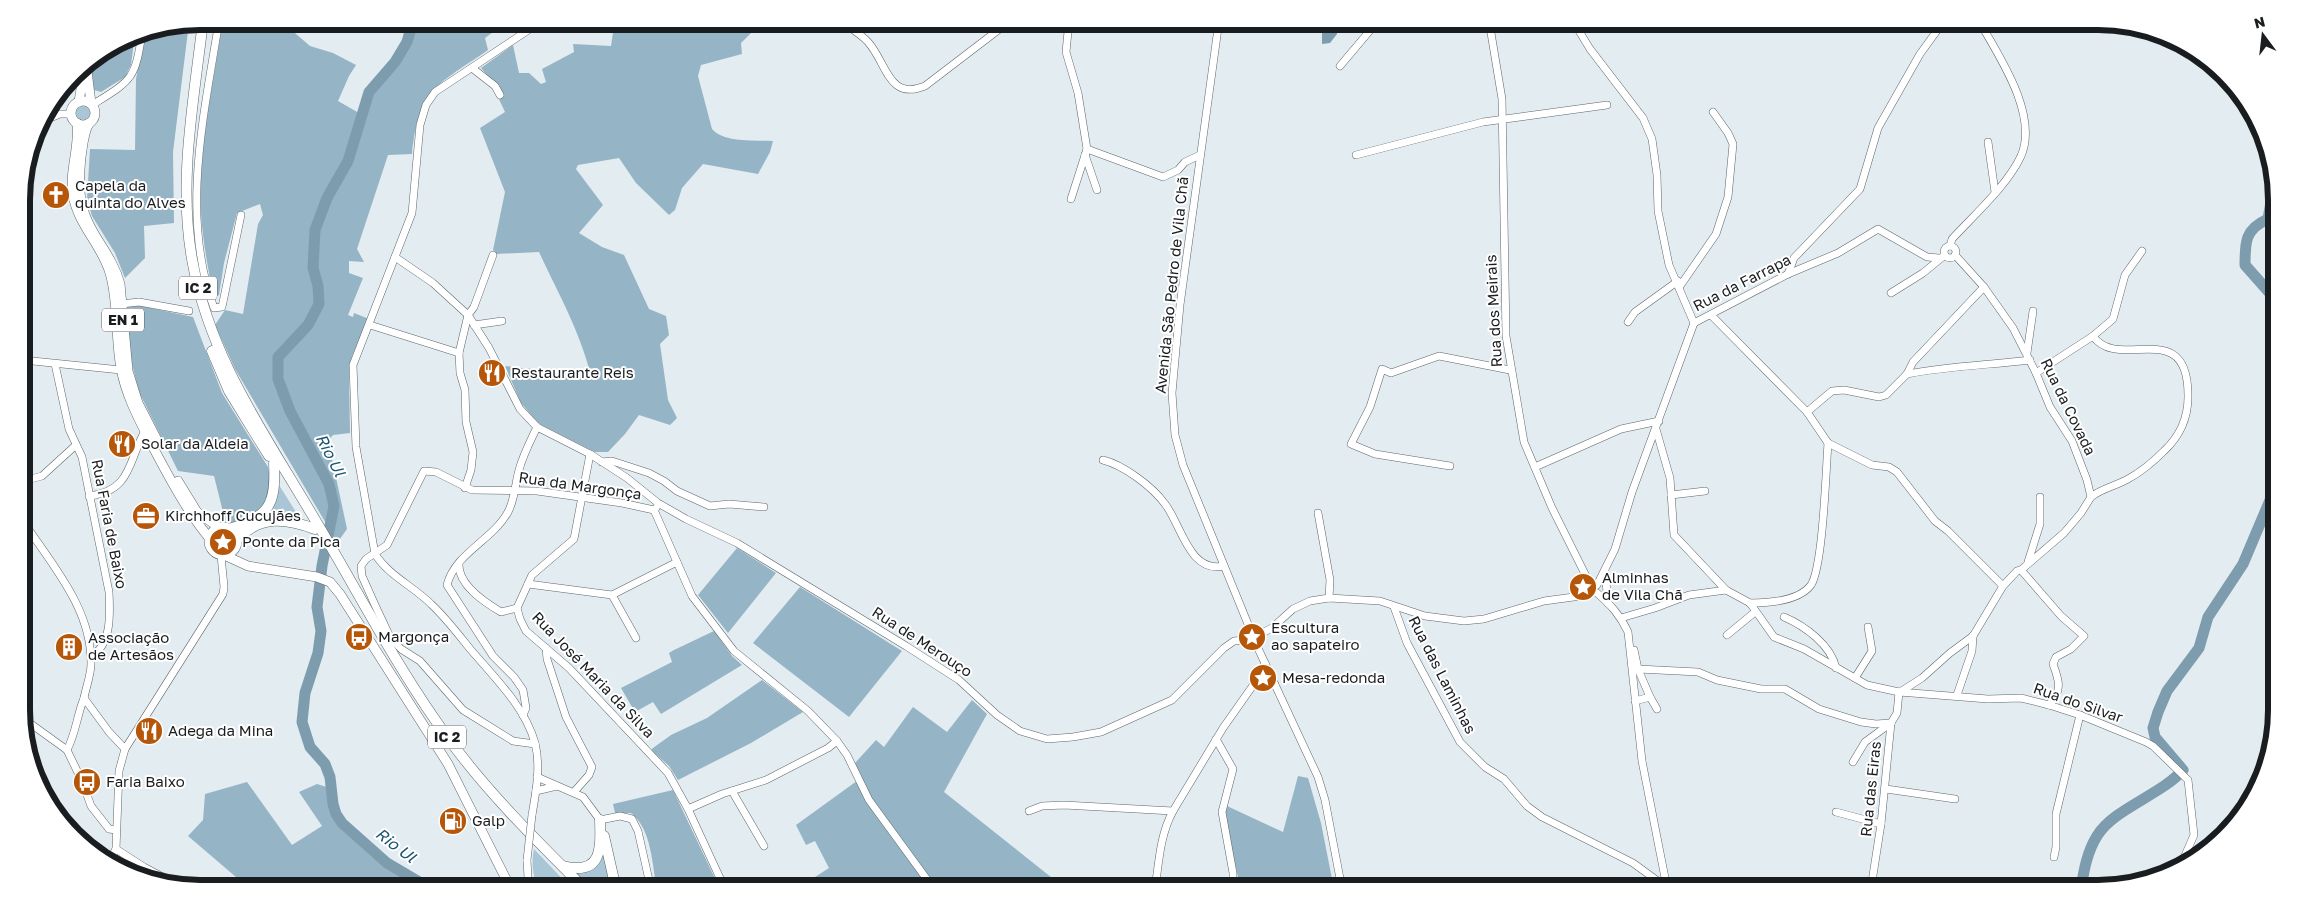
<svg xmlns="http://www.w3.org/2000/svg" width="2298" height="910" viewBox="0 0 2298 910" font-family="'Golos Text',sans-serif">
	<rect width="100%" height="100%" fill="#e3ecf1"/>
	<!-- green -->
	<g fill="#a8c6d6">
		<circle cx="83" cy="113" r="7"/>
		<path d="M279,485L301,520L283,515L264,518Z"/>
		<circle cx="224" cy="541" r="9"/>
		<path d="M534,849L572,889H538C533,875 531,863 534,849Z"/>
		<path d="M604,851L613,889H590L575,874C589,871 599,864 604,851Z"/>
	</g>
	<!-- forest -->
	<g fill="#95b5c6">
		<path d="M223,21H281L310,46L333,53L356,65L349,76L338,101L359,113L345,159L330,187L312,227L309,267L315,286L314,307L303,325L275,355V380L284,402L329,491L332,507L327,525L235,369L215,325L225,310L243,314L258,224L263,215L260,204L237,213L224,263L219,295L214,297C208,270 203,242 201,214C198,150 213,85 223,21Z"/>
		<path d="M417,21H521L518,25L500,27L485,38L488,50C438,85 419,87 412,154L388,155L357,249L364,262L349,261V273L363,278L348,315L353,317L354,313L369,319L352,356L349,373L350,433L333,435L327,442L325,450L331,454L347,529L337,543L331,532L335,506L331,486L288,401L280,373V360L308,328L320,305L319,281L314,266L316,234L322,214L355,151L364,111L371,93L394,67L407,47Z"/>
		<path d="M677,21H750L752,32L741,43L742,54L701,65L698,76L712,129C724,143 755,140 773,141L770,152L758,174L703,164L682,188L675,210L669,215L636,183L619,158L578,165L576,169L603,205L579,233L602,247L624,255L649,309L666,316L669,335L660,344L668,400L677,418L670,425L639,415L625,434L608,452H595L538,423L521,403L505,366L591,376C580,331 558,293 539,252L496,254V252L493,250L505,192L480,128L505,112L498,97L499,89L481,68L513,45L519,73H529L541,84L546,82L542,69L574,52L573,44L611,46L614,26L677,29Z"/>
		<path d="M189,23L173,152L174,223L144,226L145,258L125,278L115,253L92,216L87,199L90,149L135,150L136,79L145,32Z"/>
		<path d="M135,34L131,65L125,77L101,92L94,90L90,61Z"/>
		<path d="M132,304L193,317L222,393L268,467L272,488L264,509L238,523L226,524L214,476L178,471L139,392L131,360L126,308Z"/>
		<path d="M737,548L776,573L728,633L698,595Z"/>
		<path d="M800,587L902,651L849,717L753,643Z"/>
		<path d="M714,631L732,656L742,665L661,714L653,702L635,712L621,688L672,662L669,653L674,650Z"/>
		<path d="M762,680L803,712L751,743L678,780L669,766L651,750L653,748L671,735L707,718Z"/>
		<path d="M972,700L987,714L944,792L1066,889H987L980,880L978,889H823L815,877L829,868L815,841L806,845L796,825L861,778L855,763L876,740L884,747L913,707L947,732Z"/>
		<path d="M1298,776L1308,778L1321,823L1334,889H1238L1239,882L1225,816L1227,806L1283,832Z"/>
		<path d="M247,782L292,845L322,826L299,792L317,784L330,788L334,815L347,831L389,868L427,889H250L188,836L203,820L205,794Z"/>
		<path d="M673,790L720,889H657C652,865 652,829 631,813H615L613,804Z"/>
	</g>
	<!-- water -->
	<path fill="#7d9dae" d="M1315,21H1327L1337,30V34L1330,43L1322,44V31Z"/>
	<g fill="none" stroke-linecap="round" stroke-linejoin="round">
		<!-- river -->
		<g stroke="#7d9dae" stroke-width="11">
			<path d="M413,21L407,42L395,62L369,92L348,161L327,198L315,230L313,268L318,286L319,304L308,325L278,357V379L290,411L329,484L334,506L322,566L317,607L321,631L318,653L305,693L302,722L310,747L325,764L330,777L333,804L336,814L342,823L387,863L431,889"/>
			<path d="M2275,199L2271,202L2268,219C2245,229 2245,242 2245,265L2276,300"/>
			<path d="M2081,888C2084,870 2087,852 2097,836C2113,809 2161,795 2183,770L2155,737L2153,728L2158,712L2167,691L2199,648L2208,617L2243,564L2276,486"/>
		</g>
		<defs>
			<g id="minor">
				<path d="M219,21C204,115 180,216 214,308L222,307L241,215"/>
				<path d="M840,21C850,28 861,34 868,42C887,63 888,101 925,86L1010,21"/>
				<path d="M1069,21L1066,52L1078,93L1087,149L1071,199"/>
				<path d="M1219,21L1180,305L1172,393L1175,435L1183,465L1250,629"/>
				<path d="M1362,21L1371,29"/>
				<path d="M1489,21L1502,99L1506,336L1524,442L1552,508L1590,584"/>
				<path d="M1573,21L1590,49L1643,118L1652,139L1657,175L1658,211L1669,265L1694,323"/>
				<path d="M1980,23L1992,21"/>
				<path d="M1340,66L1378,21"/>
				<path d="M472,68L495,86L500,95"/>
				<path d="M92,105C132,80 135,80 142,33"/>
				<path d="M40,122L60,114H71"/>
				<path d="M1988,142L1995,192"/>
				<path d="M1087,149L1163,177L1178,170L1185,162L1200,155"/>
				<path d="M1085,155L1097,190"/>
				<path d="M1356,155L1483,122L1607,105"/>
				<circle cx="1950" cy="252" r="6"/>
				<path d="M1950,246L1952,239C1974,215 2007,186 2021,156C2039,115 1999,56 1979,21"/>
				<path d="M395,257L433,283L468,315L489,348L520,409L537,427L590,454L627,478L658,503L686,519L737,543L906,646L959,680L997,715L1020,731L1047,739L1073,737L1101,732L1172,700L1224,648L1234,641L1245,640"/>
				<path d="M1788,274L1794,258L1860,189L1878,128L1920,54L1944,21"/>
				<path d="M1680,286L1716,234L1728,197L1733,144L1728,133L1713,112"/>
				<path d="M1891,293L1923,273L1945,255"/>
				<path d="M121,304L139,302L189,311"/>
				<path d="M1711,315L1807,412L1828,443L1872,465L1889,467L1897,472L1935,521L1948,531L2003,586"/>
				<path d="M1628,322L1635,312L1678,281"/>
				<path d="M370,325L459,353"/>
				<path d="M474,325L502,321"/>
				<path d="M2093,336L2113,319L2125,275L2142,251"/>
				<path d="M2027,353L2033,311"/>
				<path d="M23,360L121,370"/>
				<path d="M55,364L69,429L82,457L109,592C110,613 112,645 91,656"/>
				<path d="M2036,373L2093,336C2118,373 2189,314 2188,397C2188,419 2180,436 2164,451C2154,461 2141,472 2128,479C2116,486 2102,488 2091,497"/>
				<path d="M1907,374C1947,366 1989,365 2030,360"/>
				<path d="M1807,412L1832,391L1844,390L1879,397L1886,395L1907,374L1913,362L1984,287"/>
				<path d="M1656,429L1670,478L1674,535L1726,590"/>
				<path d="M590,454L574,539L532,575L517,608L520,619L526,631L569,668L668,773L688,809L725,889"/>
				<path d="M1103,460C1123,465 1152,486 1165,504C1181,524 1189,574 1224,566"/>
				<path d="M602,462L612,461L649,473L664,481L677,491L710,506L729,504L764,507"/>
				<path d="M1450,466L1375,454L1351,444L1370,407L1382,369L1391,373L1439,356L1510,370"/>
				<path d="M1535,467L1621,429L1659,421"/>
				<path d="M23,481L42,476L76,445"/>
				<path d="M465,488L471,470L473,452L466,422L465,390L460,373L459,353L468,315L474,307L493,255"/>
				<path d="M1671,495L1705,491"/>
				<path d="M89,496C133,491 128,459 146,429"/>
				<path d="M656,508L654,510L692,596L734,651L808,711L837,741L847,755L869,800L934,889"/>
				<path d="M1318,513L1330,580L1329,598"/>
				<path d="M23,521C52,565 92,609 91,664C91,675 86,687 84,698L109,732L125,749"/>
				<path d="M2028,562L2040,524V497"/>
				<path d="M459,564C458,585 484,602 501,612L517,608"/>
				<path d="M2021,570L2061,616L2084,636L2071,649L2056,657L2053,664C2059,680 2063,691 2049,705"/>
				<path d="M1605,571L1608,603"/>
				<path d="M528,584L612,595L677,562"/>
				<path d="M1597,585L1615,549L1632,492L1694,323L1788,274L1838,253L1878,229L1927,257L1939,258"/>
				<path d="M1597,593C1611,605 1620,615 1628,632L1642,761L1667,888"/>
				<path d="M612,595L636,638"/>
				<path d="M1750,603C1768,603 1799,601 1811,585C1823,567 1826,469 1828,443"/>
				<path d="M1394,607L1407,643L1460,742L1485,767L1504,779L1527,806L1542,817L1633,863L1666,887"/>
				<path d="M1784,617C1805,626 1831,645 1836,668"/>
				<path d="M1621,618L1655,608L1689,595L1726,590L1750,603L1774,637L1804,649L1867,685L1899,692L1988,699L2021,698L2049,705L2080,715L2146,742L2153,746L2188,780L2194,835L2183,860L2184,864"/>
				<circle cx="1252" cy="637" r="8"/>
				<path d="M1260,634L1272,628L1293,609L1310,601L1329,598L1380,601L1425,616L1464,621L1484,619L1544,601L1581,596L1588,592"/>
				<path d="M1727,635L1755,612"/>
				<path d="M1256,644L1318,777L1325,800L1342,889"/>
				<path d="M546,648L547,659L566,717L592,767L589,775L574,792"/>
				<path d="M1634,650L1638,669L1698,672L1717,680L1761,689H1785L1819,709L1861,722L1876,724L1891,723"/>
				<path d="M1265,663L1254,684L1261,682L1275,685"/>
				<path d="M1855,678L1872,651L1868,627"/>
				<path d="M1900,692L1922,678L1950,653L1973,636L2003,586L2017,571L2021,570L2064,533L2081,513L2091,497L2087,480L2072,441L2050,407L2036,373L2013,328L1984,287L1955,255"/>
				<path d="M1957,695L1972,651L1973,636"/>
				<path d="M1650,697L1657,709"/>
				<path d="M1635,701L1650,697L1638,669"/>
				<path d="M523,715L526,708L523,690L514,677L493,656L447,585C455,553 493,540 508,512C515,499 515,484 519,470C523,455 530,442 537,427"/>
				<path d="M24,719L67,750L82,781L91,806L109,829L116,830"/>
				<path d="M1216,739L1233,769L1222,812L1233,873V889"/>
				<path d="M535,744L513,741L463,710L420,661L401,649L390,637L375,605L362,576L361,566L366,559L387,545L424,471L436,472L472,490L537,491L622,503L654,510"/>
				<path d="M67,750C76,733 77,715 84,698"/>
				<path d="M1853,762L1865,742L1891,723"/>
				<path d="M537,777L583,797L600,820L620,816L632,819L638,831L651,889"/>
				<path d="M1886,789L1955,799"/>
				<path d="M536,791L557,786"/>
				<path d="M732,791L764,846"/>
				<path d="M688,809L722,794L766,780L828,748L837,741"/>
				<path d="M1029,811L1042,806L1064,805L1173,811L1223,728L1254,684"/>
				<path d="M1836,812L1881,824"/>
				<path d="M532,815C536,792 541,766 535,743C525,707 495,678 471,650C458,634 446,618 431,604C413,586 389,576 375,554L356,447L353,365L412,213L420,125L426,105L435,92L542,21"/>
				<path d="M116,849L144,867L178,885"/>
				<path d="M2054,857L2056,847V814L2080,715"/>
				<path d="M111,858L116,849L119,771L125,749L223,594L224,587L221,555"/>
				<path d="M527,860L528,878L533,889"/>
				<path d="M1792,883L1794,888"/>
				<path d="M1650,888L1660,882"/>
				<path d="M1871,888L1881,824L1891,723L1897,713L1899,692"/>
				<path d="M1155,889C1159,861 1160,835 1173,811"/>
			</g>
			<g id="major">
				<path d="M86,63L91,103"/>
				<circle cx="83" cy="113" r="12"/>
				<path d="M79,102L81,89L80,69"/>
				<path d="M77,123C80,147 69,171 73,195C78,225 102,245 110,273C119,304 115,337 121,368C126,397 141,423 154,449C171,481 187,511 210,539"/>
				<path d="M89,123C83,134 83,145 81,157C79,177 78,196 85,215C94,240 112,255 120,284L128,371L138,403L156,438"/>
				<path d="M178,481L197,512L220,528"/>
				<circle cx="223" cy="541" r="14"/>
				<path d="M224,555L248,566L317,577L330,582L340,594L448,764L511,889"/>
			</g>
			<g id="highway">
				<path d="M203,21C194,99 178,181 192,259C209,356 262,430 311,513C357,589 398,671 451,742C490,795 538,842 585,889"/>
				<path d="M212,351L229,391L269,456"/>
				<path d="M229,529C270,517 276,504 274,463"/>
				<path d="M237,539C261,515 285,518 315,529"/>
				<path d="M604,836L616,889"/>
				<path d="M563,866C602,876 601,849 600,820"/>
			</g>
		</defs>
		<!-- minor casing -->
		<use href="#minor" stroke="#5e666a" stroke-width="8"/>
		<!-- major casing -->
		<use href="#major" stroke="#5e666a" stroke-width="10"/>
		<!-- highway casing -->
		<use href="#highway" stroke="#5e666a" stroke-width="11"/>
		<!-- minor -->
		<use href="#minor" stroke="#fff" stroke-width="7"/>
		<!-- major -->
		<use href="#major" stroke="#fff" stroke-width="9"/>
		<!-- highway -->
		<use href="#highway" stroke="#fff" stroke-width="10"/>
		<defs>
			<path id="minor-bridge" d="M527,860L532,815"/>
		</defs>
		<!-- minor-bridge casing -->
		<use href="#minor-bridge" stroke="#5e666a" stroke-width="8" stroke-linecap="butt"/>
		<!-- minor-bridge -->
		<use href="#minor-bridge" stroke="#fff" stroke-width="7"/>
	</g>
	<!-- icons -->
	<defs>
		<symbol id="church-disc" viewBox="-11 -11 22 22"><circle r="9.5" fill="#b55608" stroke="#fff"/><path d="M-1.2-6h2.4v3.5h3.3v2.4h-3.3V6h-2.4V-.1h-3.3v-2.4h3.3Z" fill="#fff"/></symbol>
		<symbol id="restaurant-disc" viewBox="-11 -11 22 22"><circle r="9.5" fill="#b55608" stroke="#fff"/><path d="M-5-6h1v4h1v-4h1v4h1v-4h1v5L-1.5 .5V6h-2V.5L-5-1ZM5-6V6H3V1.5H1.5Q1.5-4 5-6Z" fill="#fff"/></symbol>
		<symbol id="office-disc" viewBox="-11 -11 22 22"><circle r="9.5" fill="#b55608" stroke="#fff"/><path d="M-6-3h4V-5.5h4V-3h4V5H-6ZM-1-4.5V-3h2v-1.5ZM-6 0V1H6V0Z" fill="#fff"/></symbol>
		<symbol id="sight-disc" viewBox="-11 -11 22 22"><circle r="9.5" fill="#b55608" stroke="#fff"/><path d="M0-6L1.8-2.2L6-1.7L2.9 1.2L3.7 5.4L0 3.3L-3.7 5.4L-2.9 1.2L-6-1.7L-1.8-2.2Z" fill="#fff"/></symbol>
		<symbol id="bus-disc" viewBox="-11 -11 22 22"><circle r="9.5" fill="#b55608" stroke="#fff"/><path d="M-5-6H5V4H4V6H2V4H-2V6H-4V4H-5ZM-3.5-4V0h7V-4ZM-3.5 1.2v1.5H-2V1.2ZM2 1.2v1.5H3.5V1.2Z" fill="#fff"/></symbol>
		<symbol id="building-disc" viewBox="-11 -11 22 22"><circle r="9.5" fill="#b55608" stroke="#fff"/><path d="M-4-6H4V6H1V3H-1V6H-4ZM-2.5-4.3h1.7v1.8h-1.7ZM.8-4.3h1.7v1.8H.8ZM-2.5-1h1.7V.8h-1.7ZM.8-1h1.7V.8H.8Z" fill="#fff"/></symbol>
		<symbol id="fuel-disc" viewBox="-11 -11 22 22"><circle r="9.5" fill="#b55608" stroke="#fff"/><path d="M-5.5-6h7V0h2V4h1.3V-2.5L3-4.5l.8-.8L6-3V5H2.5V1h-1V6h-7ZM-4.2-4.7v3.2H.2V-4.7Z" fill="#fff"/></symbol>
	</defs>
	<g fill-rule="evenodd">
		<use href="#church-disc" x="40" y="179" width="32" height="32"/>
		<use href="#restaurant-disc" x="476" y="357" width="32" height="32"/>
		<use href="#restaurant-disc" x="106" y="428" width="32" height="32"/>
		<use href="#office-disc" x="130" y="500" width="32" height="32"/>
		<use href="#sight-disc" x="207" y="526" width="32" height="32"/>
		<use href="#sight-disc" x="1567" y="571" width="32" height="32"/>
		<use href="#bus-disc" x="343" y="621" width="32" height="32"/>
		<use href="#sight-disc" x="1236" y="621" width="32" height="32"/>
		<use href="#building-disc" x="53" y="631" width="32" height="32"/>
		<use href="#sight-disc" x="1247" y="662" width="32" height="32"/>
		<use href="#restaurant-disc" x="133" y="715" width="32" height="32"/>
		<use href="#bus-disc" x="71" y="766" width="32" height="32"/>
		<use href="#fuel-disc" x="437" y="805" width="32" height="32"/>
	</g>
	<g text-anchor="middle" stroke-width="4" stroke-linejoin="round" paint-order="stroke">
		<!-- shield labels -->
		<g fill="#fff" stroke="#5f6162" stroke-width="1">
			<rect x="179" y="276.5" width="38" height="23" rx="4"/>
			<rect x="102" y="308.5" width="42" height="23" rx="4"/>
			<rect x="428" y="725.5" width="38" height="23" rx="4"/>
		</g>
		<g font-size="14" font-weight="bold" fill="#1a1d1f">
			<text x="198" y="293">IC 2</text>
			<text x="123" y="325">EN 1</text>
			<text x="447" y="742">IC 2</text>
		</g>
		<!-- poi labels -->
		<g font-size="15" fill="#1a1d1f" stroke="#fff" text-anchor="start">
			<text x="75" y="191">Capela da<tspan x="75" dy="17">quinta do Alves</tspan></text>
			<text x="511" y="378">Restaurante Reis</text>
			<text x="141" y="449">Solar da Aldeia</text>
			<text x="165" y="521">Kirchhoff Cucujães</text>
			<text x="242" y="547">Ponte da Pica</text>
			<text x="1602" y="583">Alminhas<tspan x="1602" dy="17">de Vila Chã</tspan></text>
			<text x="1271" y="633">Escultura<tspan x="1271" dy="17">ao sapateiro</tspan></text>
			<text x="378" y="642">Margonça</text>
			<text x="88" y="643">Associação<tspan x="88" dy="17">de Artesãos</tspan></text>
			<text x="1282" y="683">Mesa-redonda</text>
			<text x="168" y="736">Adega da Mina</text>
			<text x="106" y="787">Faria Baixo</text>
			<text x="472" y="826">Galp</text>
		</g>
		<!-- street labels -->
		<g font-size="15" fill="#1a1d1f" stroke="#fff">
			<text transform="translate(1742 283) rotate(-27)" y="5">Rua da Farrapa</text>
			<text transform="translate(1172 285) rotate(-84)" y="5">Avenida São Pedro de Vila Chã</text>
			<text transform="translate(1494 311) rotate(-93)" y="5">Rua dos Meirais</text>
			<text transform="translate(2068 407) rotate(64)" y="5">Rua da Covada</text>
			<text transform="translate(580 486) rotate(8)" y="5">Rua da Margonça</text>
			<text transform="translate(109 524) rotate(79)" y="5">Rua Faria de Baixo</text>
			<text transform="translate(922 642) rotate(33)" y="5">Rua de Merouço</text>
			<text transform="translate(593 675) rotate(46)" y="5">Rua José Maria da Silva</text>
			<text transform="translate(1442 675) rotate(63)" y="5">Rua das Laminhas</text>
			<text transform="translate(2078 703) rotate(19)" y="5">Rua do Silvar</text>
			<text transform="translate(1871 789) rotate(-84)" y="5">Rua das Eiras</text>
		</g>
		<!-- water labels -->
		<g font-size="16" font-style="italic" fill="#1b5670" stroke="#fff">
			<text transform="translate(331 455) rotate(63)" y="6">Rio Ul</text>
			<text transform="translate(396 845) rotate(37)" y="6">Rio Ul</text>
		</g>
	</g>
	<!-- crop -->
	<path d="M0 0H2298V910H0ZM200 30H2098A170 170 0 0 1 2268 200V710A170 170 0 0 1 2098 880H200A170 170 0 0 1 30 710V200A170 170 0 0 1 200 30Z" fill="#fff" fill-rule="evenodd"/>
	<path fill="none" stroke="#1a1d1f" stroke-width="6" d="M200 30H2098A170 170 0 0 1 2268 200V710A170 170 0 0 1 2098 880H200A170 170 0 0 1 30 710V200A170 170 0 0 1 200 30Z"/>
	<!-- north arrow -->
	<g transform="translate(2263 35) rotate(345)" stroke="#ffffff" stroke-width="4" paint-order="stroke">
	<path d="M0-4L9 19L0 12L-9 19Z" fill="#1a1d1f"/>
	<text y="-8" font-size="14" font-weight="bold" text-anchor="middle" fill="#1a1d1f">N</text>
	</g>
</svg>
